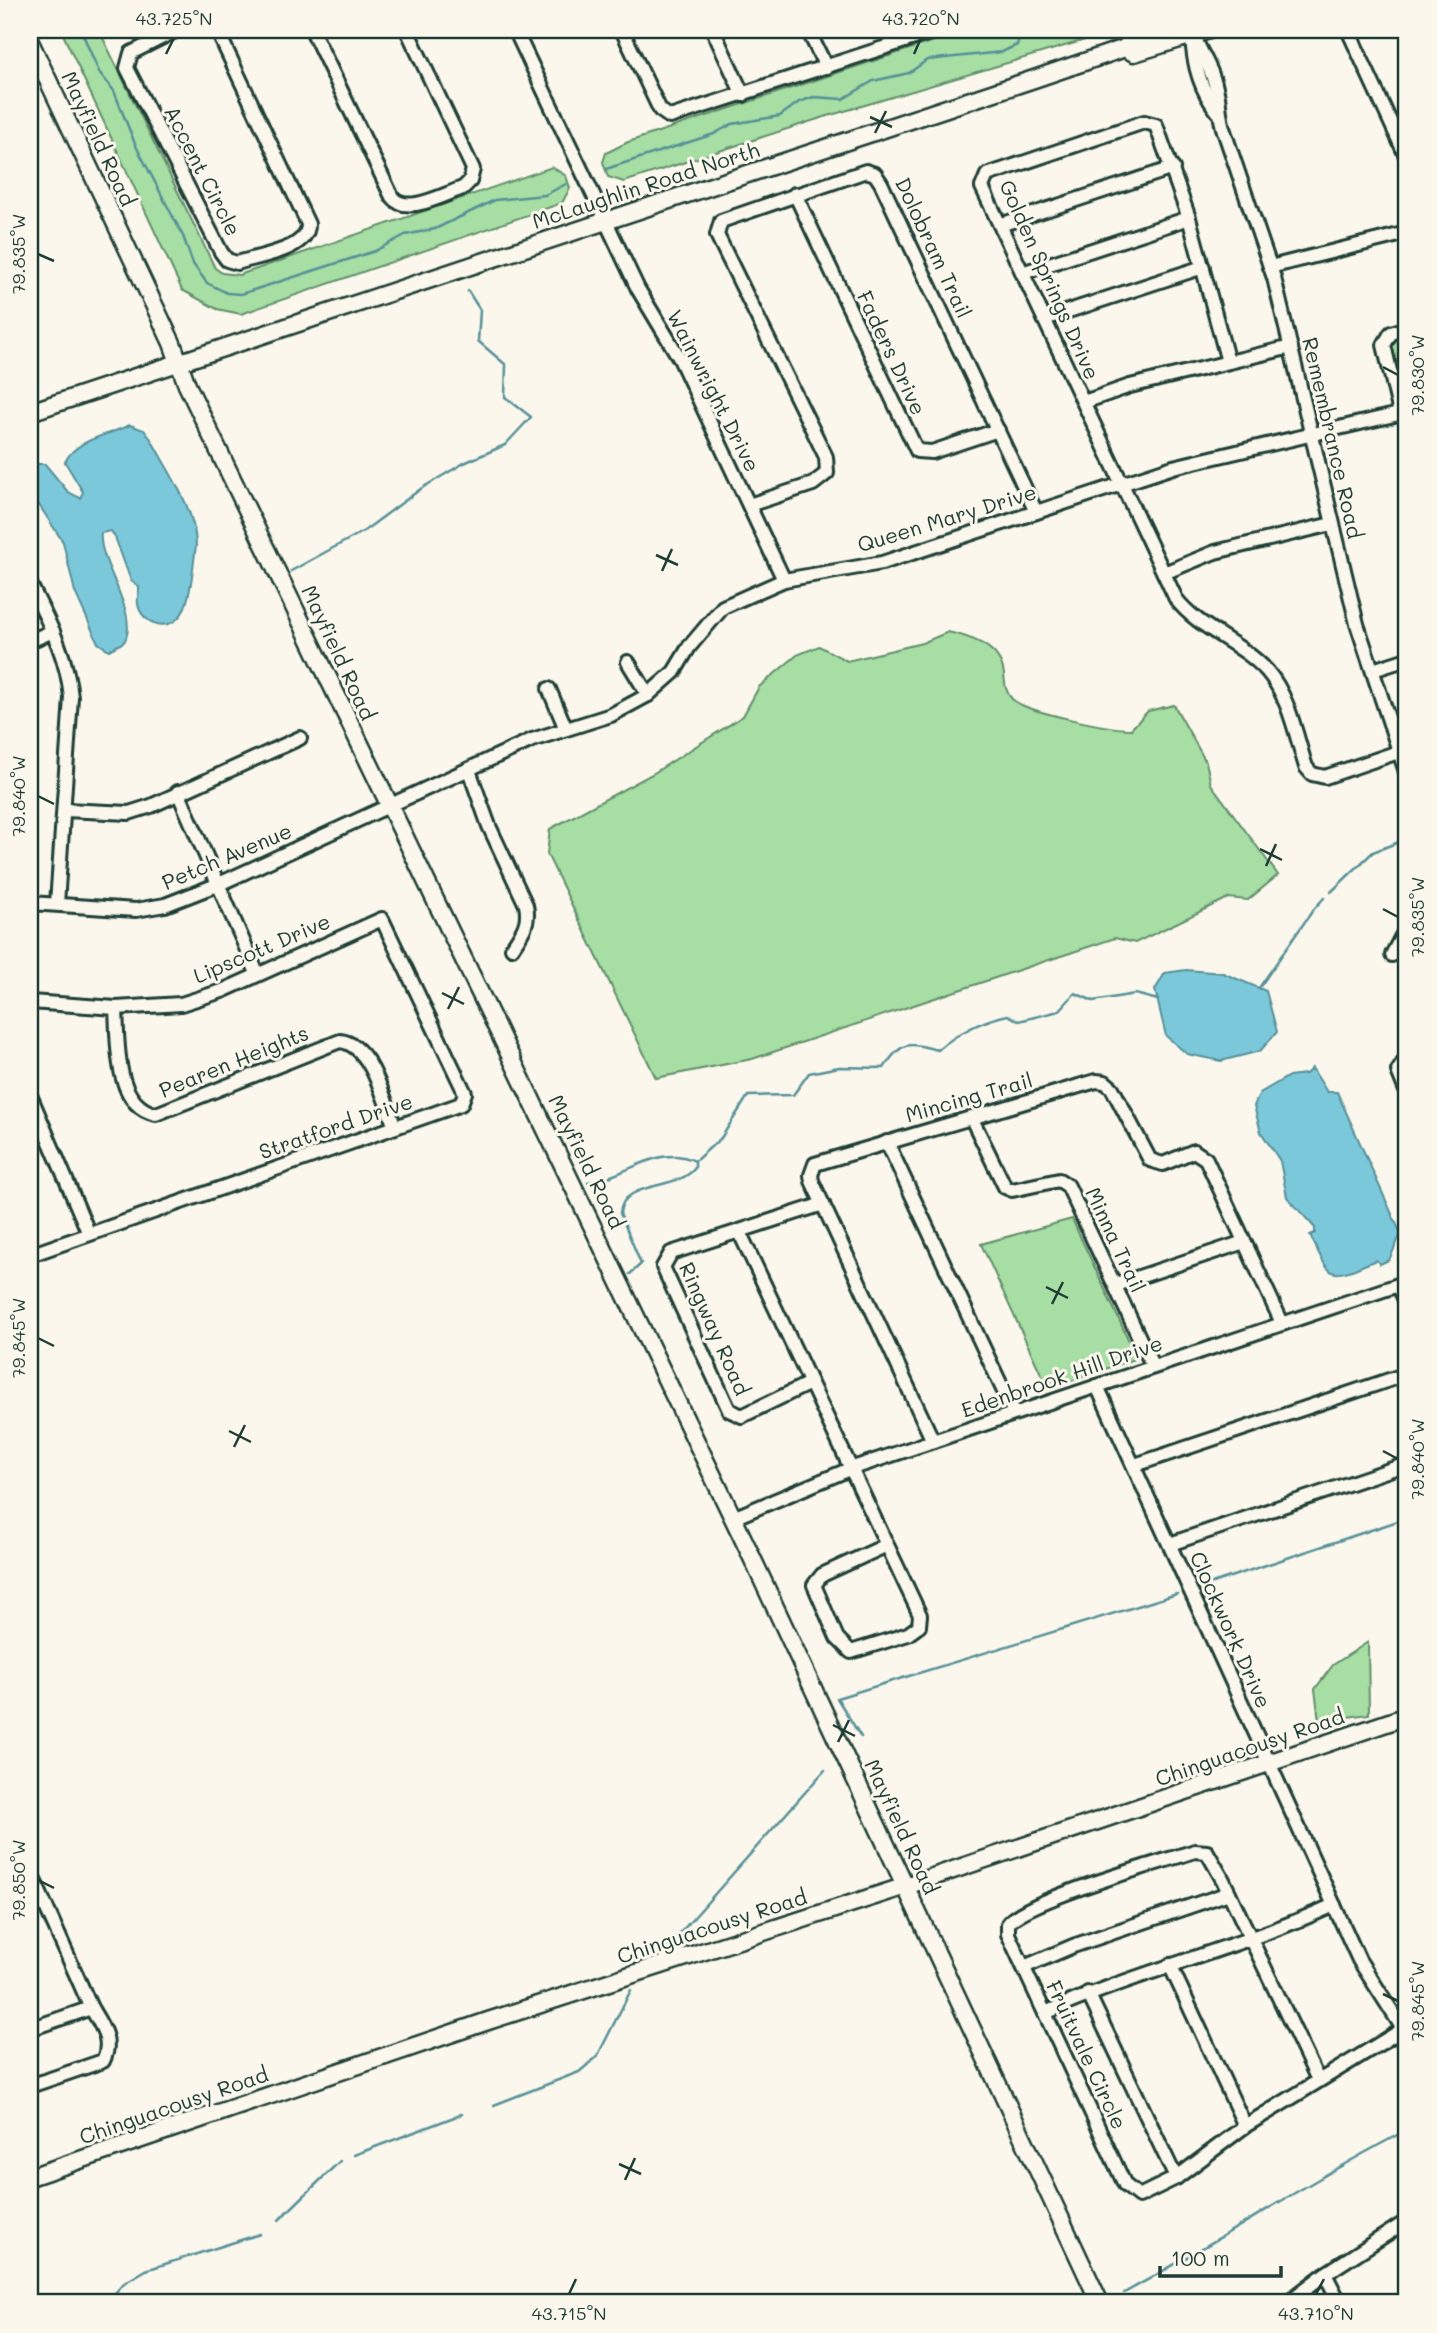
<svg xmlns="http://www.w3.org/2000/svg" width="1437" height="2333" viewBox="0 0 1437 2333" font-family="Mali,sans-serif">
	<rect width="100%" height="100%" fill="#fbf7ec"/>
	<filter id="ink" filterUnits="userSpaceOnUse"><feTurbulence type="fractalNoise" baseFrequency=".0143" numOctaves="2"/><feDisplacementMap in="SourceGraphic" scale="14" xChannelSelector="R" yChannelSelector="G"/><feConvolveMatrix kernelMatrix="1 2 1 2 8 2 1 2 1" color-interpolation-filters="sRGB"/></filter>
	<g filter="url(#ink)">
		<!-- green -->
		<g fill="#a6dea3" stroke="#628e6c" stroke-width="2">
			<path d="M61,30H99L215,268L222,273L239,275L552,167L566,176L570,188L562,203L241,314L217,309L182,290Z"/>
			<path d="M967,30H1119L821,118L624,182L608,177L603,162L606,153L628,142Z"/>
			<path d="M1407,333V399H1404L1390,348L1394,338Z"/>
			<path d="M948,632C970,637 997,645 1003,669C1006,682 1003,688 1012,699C1024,712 1111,729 1131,729L1148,711L1174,705L1206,762L1211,784L1278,875L1248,900L1228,898L1135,943L1115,938L752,1059L656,1078L547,854L550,829L654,773L743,716L759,687L797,655L819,646L847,661L922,643Z"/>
			<path d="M1072,1219L1137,1358L1048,1389L981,1244Z"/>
			<path d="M1368,1642L1369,1714L1319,1721L1315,1689L1333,1665Z"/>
		</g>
		<!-- water -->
		<g fill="#7cc8db" stroke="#579098" stroke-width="2">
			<path d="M130,425L144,430L151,439C167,470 196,509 196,546C193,564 191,603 180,616C167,633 141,623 138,604C137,599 139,592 139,587L131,581L115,537L111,531L101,533C97,561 141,615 124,642L109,650L98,643L75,592L63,542L30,491V464H45L68,492L80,498L83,492L65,462C75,439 110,435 130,425Z"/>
			<path d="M1186,970L1223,973L1266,991L1277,1032L1260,1051L1221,1061L1187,1054L1166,1036L1155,990L1165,973Z"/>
			<path d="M1312,1068L1327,1092H1337L1401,1234L1389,1260L1380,1264L1376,1260C1327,1281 1332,1280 1310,1235L1315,1233V1228L1287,1197L1280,1161L1261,1132L1254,1106L1260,1093L1289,1076L1306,1074Z"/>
		</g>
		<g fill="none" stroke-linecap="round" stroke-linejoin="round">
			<!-- stream -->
			<g stroke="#579098" stroke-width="2.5">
				<path d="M81,30L99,72L114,91L135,144L183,236L193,264L207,283L227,293L241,294L375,251L405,235L435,229L495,200L545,195L566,184"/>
				<path d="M606,169L714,134L732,124L780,116L799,102L814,97L843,99L873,81L909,73L927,60L1002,52L1017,45L1022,30"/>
				<path d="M291,571L364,531L422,488L464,463L505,445L531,417L505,397L506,365L478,341L480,310L468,291"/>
				<path d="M1331,892L1373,852L1404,840"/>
				<path d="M1259,988L1313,910L1324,898"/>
				<path d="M588,1182C625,1178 659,1143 695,1161L721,1138L748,1096L793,1095L809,1073L839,1067L884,1068C902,1041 907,1042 938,1050C957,1033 983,1020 1008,1015L1019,1021L1059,1011L1075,993L1093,1001L1135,994L1158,1000"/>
				<path d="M630,1274L641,1264L620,1213C622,1180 678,1191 695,1168V1161"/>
				<path d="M1203,1586L1407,1518"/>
				<path d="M861,1737L837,1698L1177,1594"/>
				<path d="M665,1950L825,1770"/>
				<path d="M494,2105L579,2072L597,2057L631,1990"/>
				<path d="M354,2155L462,2114"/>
				<path d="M279,2220L340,2161"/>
				<path d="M1124,2293C1219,2241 1310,2180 1407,2130"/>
				<path d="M106,2303L124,2283L146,2270L260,2234"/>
			</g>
			<defs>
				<g id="minor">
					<path d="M177,30L131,53L127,68L221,252L227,260L237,263C258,256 309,250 308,224L217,30"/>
					<path d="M312,30L392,197C406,216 444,194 463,188L470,181L473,169L407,30"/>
					<path d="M515,30L638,289L680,359L784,580"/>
					<path d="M622,30L660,110L670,117L914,38"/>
					<path d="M713,30L743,95"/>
					<path d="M808,30L826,67"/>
					<path d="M910,30L914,38L939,30"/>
					<path d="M1191,30C1199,51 1213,69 1217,92C1220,105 1219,117 1224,131L1274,278L1357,624L1407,775"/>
					<path d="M1348,30L1407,158"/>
					<path d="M1192,35C1193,62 1200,90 1218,112"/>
					<path d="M795,194L917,451L932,452L998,430"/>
					<path d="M1000,225L1173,168"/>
					<path d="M1270,267L1407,233"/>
					<path d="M1022,273L1189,218"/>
					<path d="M1044,319L1203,267"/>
					<path d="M1228,362L1189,218L1156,125L1144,122L987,175L982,187L1176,599C1200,630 1241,642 1267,671C1289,696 1296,736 1306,767L1312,774L1325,777L1407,749"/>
					<path d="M1084,402L1130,386L1291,347"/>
					<path d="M1400,413L1384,345L1391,333L1407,328"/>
					<path d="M749,505L813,484L827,473L826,457L717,235L721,221L866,171L875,174L881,183L1036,512"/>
					<path d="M1164,573L1215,552L1332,524"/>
					<path d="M30,584C48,621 67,655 71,697L57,904"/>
					<path d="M30,641L53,631"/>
					<path d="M628,662L648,695"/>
					<path d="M1373,670L1407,659"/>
					<path d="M549,689L566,729"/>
					<path d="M469,770L489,826L526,905C530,923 522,933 512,948"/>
					<path d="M178,792L257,973"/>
					<path d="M65,810L129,813L151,806L300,738"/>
					<path d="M30,903L136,910L165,905L219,884L532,740L611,715L648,695L674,672L689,647L723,607L784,580L882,563L1173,467L1407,412"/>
					<path d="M1392,955L1402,936L1407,933"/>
					<path d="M30,1002L116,1008L181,1004L222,991L382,919L465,1093L461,1104L30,1255"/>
					<path d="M116,1008C118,1042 114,1106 156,1114L340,1041C371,1044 384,1100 395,1127"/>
					<path d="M1407,1057L1398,1071L1407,1093"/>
					<path d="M30,1095L89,1234"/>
					<path d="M971,1117L1005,1187L1012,1190L1059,1180L1068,1186L1153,1367"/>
					<path d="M887,1142L1014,1413"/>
					<path d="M739,1231L920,1615L919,1626L908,1634L851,1652L837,1638L814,1585L822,1575L887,1545"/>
					<path d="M1115,1285L1244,1242"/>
					<path d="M1398,1285L1407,1304"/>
					<path d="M810,1383L742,1416L729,1410L663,1267L671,1253L823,1204"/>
					<path d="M1097,1386L1359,1960L1407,2035"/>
					<path d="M933,1441L812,1181L811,1175L815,1164L1096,1081L1105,1082L1112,1088L1150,1160L1163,1164L1194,1151L1206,1159L1282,1323"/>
					<path d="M1135,1465L1407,1374"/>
					<path d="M733,1518L850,1469L1407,1282"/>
					<path d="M1170,1544L1407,1464"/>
					<path d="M30,1871L91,2008C102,2026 113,2041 103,2061L30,2086"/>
					<path d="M1170,1965L1245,2126"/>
					<path d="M1024,1967L1073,1946L1229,1893"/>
					<path d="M1088,1993L1176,2178"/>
					<path d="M1045,2013C1139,1971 1240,1948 1334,1905"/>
					<path d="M30,2029L91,2008"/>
					<path d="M1318,2080L1223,1880L1207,1852L1195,1851C1162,1862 1022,1901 1008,1924V1934L1125,2185L1139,2196L1176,2178L1245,2126L1407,2027"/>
					<path d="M1325,2274L1340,2303"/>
					<path d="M1287,2303L1325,2274L1407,2221"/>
				</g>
				<g id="major">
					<path d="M30,42L172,343L187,385L747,1547L1100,2303"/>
					<path d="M1125,48L1134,53L1209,30"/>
					<path d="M30,412L1037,78L1125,48L1131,40L1162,30"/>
					<path d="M30,2177L488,2021L906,1886L1407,1716"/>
				</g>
			</defs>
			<!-- minor casing -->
			<use href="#minor" stroke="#1f3d34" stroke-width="18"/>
			<!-- major casing -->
			<use href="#major" stroke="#1f3d34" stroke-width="21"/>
			<!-- minor -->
			<use href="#minor" stroke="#fbf7ec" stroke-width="12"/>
			<!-- major -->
			<use href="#major" stroke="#fbf7ec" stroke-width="16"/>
		</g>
	</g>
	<!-- ticks -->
	<path fill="none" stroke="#1f3d34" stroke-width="2.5" d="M166,54L174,38M914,54L921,38M870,117L892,127M875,133L886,111M38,254L54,261M1383,367L1398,375M656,555L678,565M662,571L672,549M38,796L54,804M1260,849L1282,860M1266,866L1276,844M1383,909L1398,917M442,993L464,1004M448,1009L459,987M1046,1287L1068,1298M1052,1304L1063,1282M38,1338L54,1346M229,1431L251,1442M234,1447L245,1425M1383,1451L1398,1459M833,1725L855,1736M838,1742L849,1720M38,1880L54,1888M1383,1994L1398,2001M619,2164L641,2174M625,2180L635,2158M569,2294L576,2279M1316,2294L1324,2279"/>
	<g text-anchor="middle" stroke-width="6" stroke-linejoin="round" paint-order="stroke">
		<!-- street labels -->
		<g font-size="21" fill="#1f3d34" stroke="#fbf7ec">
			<text transform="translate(98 139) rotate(65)" y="7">Mayfield Road</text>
			<text transform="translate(202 171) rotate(63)" y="7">Accent Circle</text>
			<text transform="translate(646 186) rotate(-18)" y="7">McLaughlin Road North</text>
			<text transform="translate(933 248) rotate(65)" y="7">Dolobram Trail</text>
			<text transform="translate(1049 280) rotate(66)" y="7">Golden Springs Drive</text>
			<text transform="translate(891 353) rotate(65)" y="7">Faders Drive</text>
			<text transform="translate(713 391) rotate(63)" y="7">Wainwright Drive</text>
			<text transform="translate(1332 438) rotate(77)" y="7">Remembrance Road</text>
			<text transform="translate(947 519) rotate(-17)" y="7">Queen Mary Drive</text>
			<text transform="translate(338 653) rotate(65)" y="7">Mayfield Road</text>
			<text transform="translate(227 857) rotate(-23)" y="7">Petch Avenue</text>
			<text transform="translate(262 949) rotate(-23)" y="7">Lipscott Drive</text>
			<text transform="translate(234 1062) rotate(-22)" y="7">Pearen Heights</text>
			<text transform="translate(969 1098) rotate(-16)" y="7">Mincing Trail</text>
			<text transform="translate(336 1127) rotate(-19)" y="7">Stratford Drive</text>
			<text transform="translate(586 1162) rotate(64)" y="7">Mayfield Road</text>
			<text transform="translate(1115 1240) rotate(65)" y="7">Minna Trail</text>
			<text transform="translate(714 1329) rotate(66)" y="7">Ringway Road</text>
			<text transform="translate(1062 1377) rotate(-19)" y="7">Edenbrook Hill Drive</text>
			<text transform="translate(1230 1630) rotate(66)" y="7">Clockwork Drive</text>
			<text transform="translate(1250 1748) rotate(-19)" y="7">Chinguacousy Road</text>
			<text transform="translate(901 1827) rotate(65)" y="7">Mayfield Road</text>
			<text transform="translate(712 1927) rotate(-18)" y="7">Chinguacousy Road</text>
			<text transform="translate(1086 2055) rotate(65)" y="7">Fruitvale Circle</text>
			<text transform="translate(174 2106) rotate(-19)" y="7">Chinguacousy Road</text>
		</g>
	</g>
	<!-- margin -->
	<rect width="1437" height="2333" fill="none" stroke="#fbf7ec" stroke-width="77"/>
	<!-- scale -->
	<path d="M1160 2266v10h121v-10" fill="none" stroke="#1f3d34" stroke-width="3.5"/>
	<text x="1171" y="2266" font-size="21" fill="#1f3d34" stroke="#fbf7ec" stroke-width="5" paint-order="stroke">100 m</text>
	<rect x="38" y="38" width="1360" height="2256" fill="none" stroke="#1f3d34" stroke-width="2.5"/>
	<g font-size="18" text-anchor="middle" fill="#1f3d34">
		<text x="174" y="25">43.725°N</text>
		<text x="921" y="25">43.720°N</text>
		<text transform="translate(19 254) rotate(-90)" y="6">79.835°W</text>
		<text transform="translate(1418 375) rotate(-90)" y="6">79.830°W</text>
		<text transform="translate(19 796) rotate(-90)" y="6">79.840°W</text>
		<text transform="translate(1418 917) rotate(-90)" y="6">79.835°W</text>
		<text transform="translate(19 1338) rotate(-90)" y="6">79.845°W</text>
		<text transform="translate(1418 1459) rotate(-90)" y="6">79.840°W</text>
		<text transform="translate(19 1880) rotate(-90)" y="6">79.850°W</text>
		<text transform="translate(1418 2001) rotate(-90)" y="6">79.845°W</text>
		<text x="569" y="2320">43.715°N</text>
		<text x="1316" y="2320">43.710°N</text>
	</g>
</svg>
